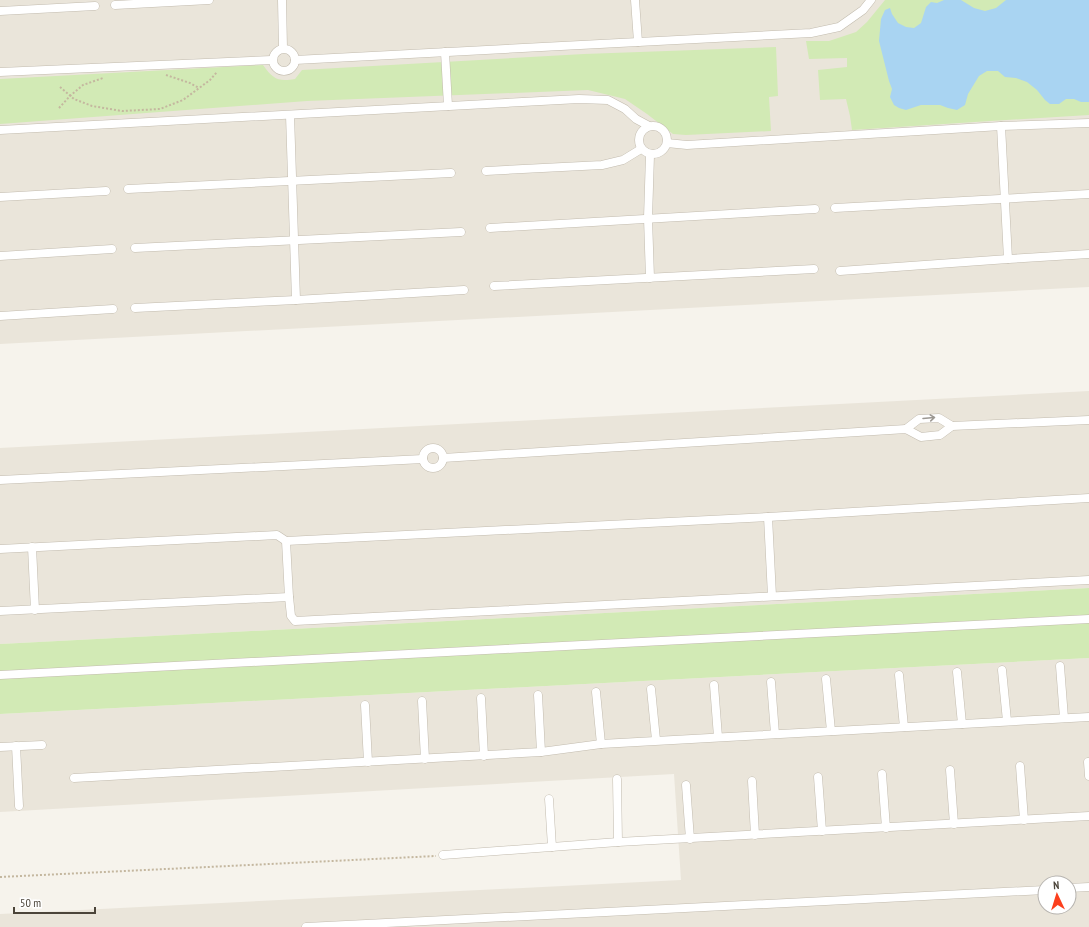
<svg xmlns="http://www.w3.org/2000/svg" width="1089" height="927" viewBox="0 0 1089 927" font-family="'PT Sans Narrow',sans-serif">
	<rect width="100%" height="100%" fill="#f6f3ec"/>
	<!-- residential -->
	<g fill="#eae5da" fill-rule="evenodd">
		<path d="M0,0H1089V287L0,344Z"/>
		<path d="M1089,391V588L0,644V448Z"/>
		<path d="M1089,658V927H0V914L681,880L674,774L0,812V714ZM1045,883H1069V907H1045Z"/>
	</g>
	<!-- green -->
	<g fill="#d2eab5">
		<path d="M885,0H1089V115L975,122L852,130L850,116L846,99L820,100L818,70L847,67V58L809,59L806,41H829L856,32L867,22Z"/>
		<path d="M776,47L778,96L769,97L771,131L686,135L673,134L647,114L625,99L588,90L307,101L0,124V79L263,65C273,79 278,82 295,79L302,70L584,54Z"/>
		<path d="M1089,588V658L0,714V644Z"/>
	</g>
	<!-- water -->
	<path fill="#a9d4f2" d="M944,0H961L974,8L985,11L996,8L1006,0H1089V102H1081L1074,99H1066L1059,104H1050L1045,100L1037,90L1027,82L1016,78L1005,77L998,71H987L979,76L968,94L965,105L957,110L948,108L940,105H921L906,110L899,108L894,105L890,97L892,89L889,81L879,41L881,19L885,10L890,8L892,14L898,23L906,27L914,28L921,23L926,7L931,2L937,3Z"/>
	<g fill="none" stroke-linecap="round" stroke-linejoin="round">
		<defs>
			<g id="street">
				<path d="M282,0L283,48"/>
				<path d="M635,0L638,42"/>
				<path d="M115,5L209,0"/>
				<path d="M0,11L95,6"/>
				<circle cx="284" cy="60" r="11"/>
				<path d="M445,52L448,106"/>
				<path d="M295,60L811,33L839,27L863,10L871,0"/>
				<path d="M0,72L272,60"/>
				<path d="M290,115L296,300"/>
				<circle cx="653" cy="140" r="14"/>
				<path d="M1001,126L1008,259"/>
				<path d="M0,130L579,99L608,100L625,109L636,119L649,126"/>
				<path d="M667,143L687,145L1001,126L1089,123"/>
				<path d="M486,171L602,165L623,160L641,149"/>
				<path d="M128,189L451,173"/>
				<path d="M0,197L106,191"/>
				<path d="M835,208L1089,194"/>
				<path d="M490,228L815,209"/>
				<path d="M135,248L461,232"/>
				<path d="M0,256L112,249"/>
				<path d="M840,271L1008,259L1089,254"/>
				<path d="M650,278L648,218L650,155"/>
				<path d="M494,286L814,269"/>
				<path d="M135,308L296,300L464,290"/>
				<path d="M0,316L113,309"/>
				<path d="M906,429L919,419L939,418L952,426"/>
				<circle cx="433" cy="458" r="10"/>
				<path d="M443,458L906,429L921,437L940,435L952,426L1089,420"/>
				<path d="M0,480L423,459"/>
				<path d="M768,517L772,596"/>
				<path d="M286,541L289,597L291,616L295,621L1089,580"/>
				<path d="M32,547L35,610"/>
				<path d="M0,549L277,535L286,541L768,517L1089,498"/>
				<path d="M0,611L289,597"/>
				<path d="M1060,666L1064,718"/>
				<path d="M1002,670L1007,721"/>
				<path d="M957,672L962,724"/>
				<path d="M0,675L1089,619"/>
				<path d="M899,675L904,727"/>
				<path d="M826,679L831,731"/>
				<path d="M771,682L775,734"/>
				<path d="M714,685L718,737"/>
				<path d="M651,689L656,740"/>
				<path d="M596,692L601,744"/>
				<path d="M538,695L541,752"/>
				<path d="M481,698L484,756"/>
				<path d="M422,701L425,759"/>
				<path d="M365,705L368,762"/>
				<path d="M16,746L19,806"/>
				<path d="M0,747L42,745"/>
				<path d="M1088,762L1089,776"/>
				<path d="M1020,766L1024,820"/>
				<path d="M950,770L954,824"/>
				<path d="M882,774L886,828"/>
				<path d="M818,777L822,831"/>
				<path d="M74,778L541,752L601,744L1089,717"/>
				<path d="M617,779L618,842"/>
				<path d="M752,781L755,835"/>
				<path d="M686,785L690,839"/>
				<path d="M549,799L552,847"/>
				<path d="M443,855L618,842L1089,816"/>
				<path d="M1069,888L1089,887"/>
				<path d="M306,927L1045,890"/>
			</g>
		</defs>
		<!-- street casing -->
		<use href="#street" stroke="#c2bbae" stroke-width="9"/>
		<!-- path -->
		<g stroke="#c4b79f" stroke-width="2" stroke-dasharray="2 2" stroke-linecap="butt">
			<path d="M166,75L190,83L199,88"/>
			<path d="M60,87L74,99L92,106L122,111L160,109L183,100L210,80L217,72"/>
			<path d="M59,108L70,96L83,85L103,78"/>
			<path d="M0,877L436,856"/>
		</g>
		<!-- street -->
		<use href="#street" stroke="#fff" stroke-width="8"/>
	</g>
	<!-- one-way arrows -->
	<defs><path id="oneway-shaft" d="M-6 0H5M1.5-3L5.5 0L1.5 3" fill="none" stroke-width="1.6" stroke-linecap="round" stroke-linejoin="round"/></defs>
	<use stroke="#9c9892" href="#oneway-shaft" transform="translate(929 418) rotate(-5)"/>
	<!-- north arrow -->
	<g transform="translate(1057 895) rotate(356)"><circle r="19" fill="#ffffff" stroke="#b7b4b0"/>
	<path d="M0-3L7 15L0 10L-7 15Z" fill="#fc3f1d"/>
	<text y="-6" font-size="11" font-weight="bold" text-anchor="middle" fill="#4b4439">N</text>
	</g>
	<!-- scale -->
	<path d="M14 907v6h81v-6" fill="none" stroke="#4b4439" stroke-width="2"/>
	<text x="20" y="907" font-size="12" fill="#4b4439" stroke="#ffffff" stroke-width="3" paint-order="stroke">50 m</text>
</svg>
